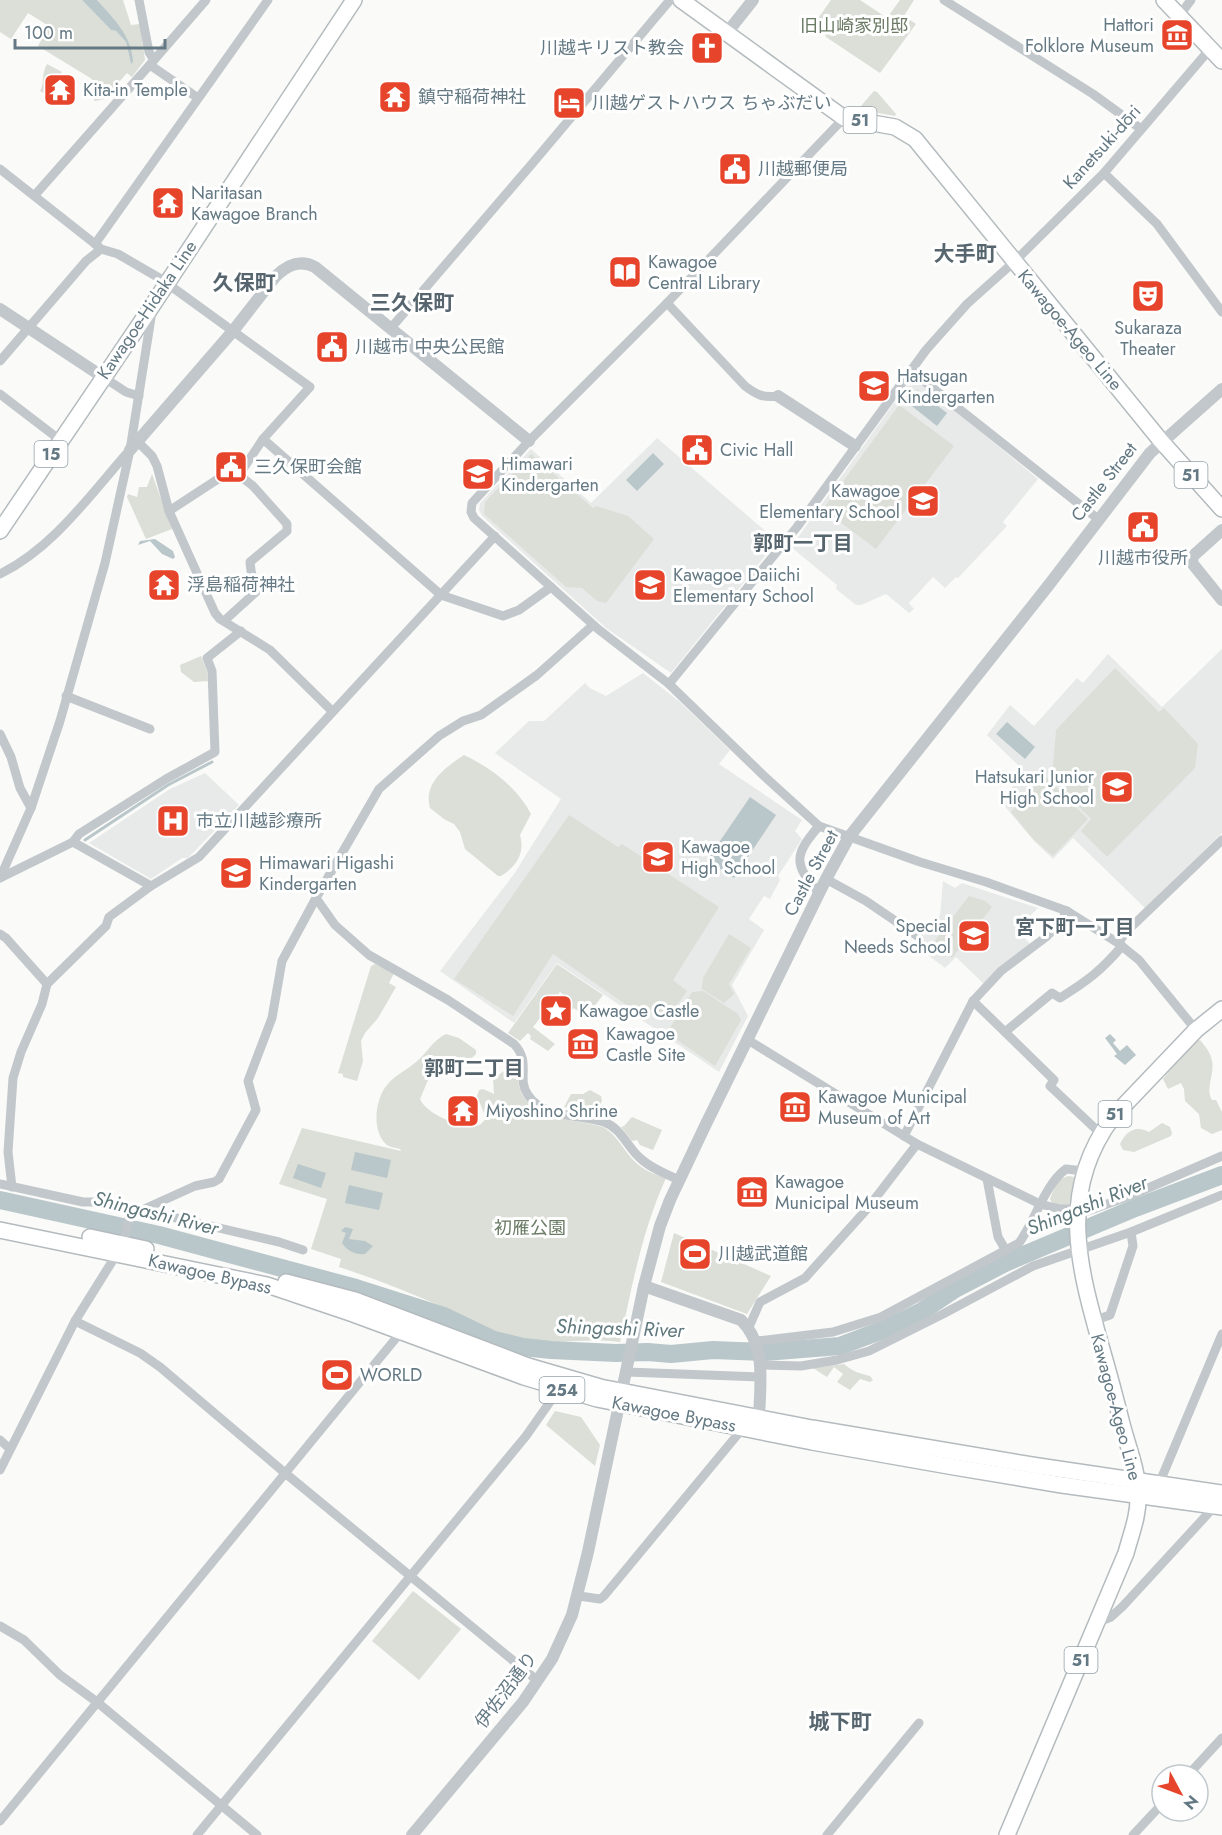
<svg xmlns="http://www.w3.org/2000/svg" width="1222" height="1835" viewBox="0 0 1222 1835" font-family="Jost,'Noto Sans JP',sans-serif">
	<rect width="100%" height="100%" fill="#fafaf8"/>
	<!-- built -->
	<g fill="#e8eae9">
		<path d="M923,384L1038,479L1003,522L1007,526L958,578L956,577L945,588L933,577L909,603L914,609L909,613L886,594L861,605H856L836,589L837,585L791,547L906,386Z"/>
		<path d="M657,438L777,541L671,673L606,628L482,516L479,510L480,503L531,449L591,503Z"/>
		<path d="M1222,649V833L1145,908L1073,838L1053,859L1034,841L1002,803L1023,770L987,735L1010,705L1034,726L1077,678L1083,683L1108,654L1162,707Z"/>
		<path d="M643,673L680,702L730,750L719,764L802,820L795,831L802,839L778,876L780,880L770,899L764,896L749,919L764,930L732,985L748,1016L719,1072L557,963L514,1023L440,971L514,874L561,799L495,753L529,721H544L585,683L590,688L606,696Z"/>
		<path d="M205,773L239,805L188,858H182L151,879L89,843L170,789Z"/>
		<path d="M943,881L955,888L962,883L1038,908L1017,929L1030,944L984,984L956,957L945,968L916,946L940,915Z"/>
	</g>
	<!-- green -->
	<g fill="#dbdfd7">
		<path d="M0,0H82L111,30L116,31L126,42L131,64C134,38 113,18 97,0H123L131,25L140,24L145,60L132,77L127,73L104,99L95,101L86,91L92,79L38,46L49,26L28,13L11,39L0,32Z"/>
		<path d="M831,0H860L887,18L900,0H914L904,16L916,24L880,73L826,37L819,17Z"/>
		<path d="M47,64L62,72L57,81L67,88L62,97L53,92L50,97L40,91C45,82 41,74 47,64Z"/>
		<path d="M874,91L877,92L896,114L895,116L862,110L861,106Z"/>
		<path d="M899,405L954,446L876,549L823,509Z"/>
		<path d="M531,454L593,508L596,506L628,516L654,539L606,603L597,601L582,588L566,587L484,514L485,502Z"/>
		<path d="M152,474L172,529L146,539L127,497L128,494L137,497L139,487H147Z"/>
		<path d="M201,656L207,671L208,681L194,682L181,672L180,665Z"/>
		<path d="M1115,668L1159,712L1164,708L1198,744L1195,768L1107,857L1081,831L1091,819L1052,779L1056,730Z"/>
		<path d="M464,755C491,768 517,787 531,814L520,835C525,853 517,866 501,876H498L465,849L460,832L454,824L444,819L430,808C423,783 446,767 464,755Z"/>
		<path d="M1044,775L1088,819L1053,856L1034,840L1011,812Z"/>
		<path d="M569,815L618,847L622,844L719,907L673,980L687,991L674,1009L644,1017L553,954L513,1016L454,979Z"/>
		<path d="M969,896L985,901L992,907L952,958L933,943Z"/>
		<path d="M729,934L751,948L729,984L734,994L724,1003L702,989L703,978Z"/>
		<path d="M375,964L394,973L389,983L396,987L378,1018L365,1033L361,1041L363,1061L357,1081L343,1077V1074L338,1073L371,966Z"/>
		<path d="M557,964L603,995L586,1017L574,1008L566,1018L556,1010L566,997L560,992L533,1027L555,1044L548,1051L530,1039L531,1036L528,1033L520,1041L508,1033Z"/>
		<path d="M703,991L738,1014L741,1020L715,1066L667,1033L692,992Z"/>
		<path d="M446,1034L459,1038L476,1050V1054C468,1063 460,1059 449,1057L434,1066L420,1099C426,1114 459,1127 475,1126C481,1126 483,1122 486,1118L477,1096L479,1090L483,1089L494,1094L493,1079L519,1060C520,1066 517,1073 518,1079C521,1121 573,1118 603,1127C620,1137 625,1155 640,1166C647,1172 658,1175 666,1178C642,1231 632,1286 620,1342C585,1337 549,1346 514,1340C490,1336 468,1320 447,1309C411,1293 376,1279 339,1267L341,1259L311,1249L327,1199L279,1184L302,1128L401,1151L400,1149C396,1148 390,1147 387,1145C371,1132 375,1099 387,1085C396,1074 406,1071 416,1062C427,1053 433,1040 446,1034Z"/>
		<path d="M1200,1040C1205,1046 1211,1053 1212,1061C1215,1073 1205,1089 1212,1100H1216L1222,1112V1130L1212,1134L1201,1128L1199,1114L1185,1101L1184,1089L1181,1083L1168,1089L1163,1079L1193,1042Z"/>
		<path d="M590,1090L601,1096L602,1101L596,1112L564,1107L571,1094H583Z"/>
		<path d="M632,1117L662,1130L653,1150L640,1145L637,1140L632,1141L621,1127L624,1126Z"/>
		<path d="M1162,1123L1170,1127L1172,1133L1171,1136L1134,1152L1123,1150L1120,1144C1126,1131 1136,1125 1149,1132Z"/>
		<path d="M1069,1176L1074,1177L1069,1207L1054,1206L1050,1199C1054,1189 1057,1178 1069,1176Z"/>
		<path d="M674,1233L771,1276L747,1314L661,1282Z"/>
		<path d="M844,1364C853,1372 859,1373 870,1376L873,1380L870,1382L860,1379L850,1390L837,1382L843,1374L834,1367L827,1377L813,1368Z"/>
		<path d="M555,1411L581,1417L600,1445L595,1466L546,1425Z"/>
		<path d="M413,1591L461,1629L419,1680L372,1641Z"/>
	</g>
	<!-- water -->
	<g fill="#b9c7ca">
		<path d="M82,0H97C114,19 132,36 133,62L131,64L126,42L116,31L111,30Z"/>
		<path d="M917,390L947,413L937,426L908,403Z"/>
		<path d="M653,453L664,464L637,491L626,480Z"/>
		<path d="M155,539L173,551L175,557L173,559L162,554L150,541L138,545L140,541Z"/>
		<path d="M1007,722L1035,747L1025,759L996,734Z"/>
		<path d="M750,797L776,815L734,878L707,860Z"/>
		<path d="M1110,1034L1116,1040L1113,1043L1120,1051L1127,1045L1136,1055L1125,1065L1114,1056L1117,1054L1105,1038Z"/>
		<path d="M355,1152L391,1160L387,1178L351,1170Z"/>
		<path d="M298,1164L326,1173L321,1188L293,1178Z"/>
		<path d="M349,1185L383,1193L379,1210L345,1203Z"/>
		<path d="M345,1227L353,1229L349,1239L365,1241L373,1246L365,1254C356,1255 347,1251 342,1243L346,1233L341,1231Z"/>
	</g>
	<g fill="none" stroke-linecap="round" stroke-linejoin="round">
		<!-- stream -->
		<path stroke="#b9c7ca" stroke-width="3" d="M85,840L168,785L212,762"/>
		<!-- river -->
		<path stroke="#b9c7ca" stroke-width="18" d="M0,1200L159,1235L356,1288L444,1316L494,1340L523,1347L551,1350L616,1353L648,1352L671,1354L713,1350L765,1352L840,1346L885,1329L922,1311L955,1289L1005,1263L1135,1208L1222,1175"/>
		<defs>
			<g id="primary">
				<path d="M681,0L844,118L895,127L915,139L1161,441L1222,509"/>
				<path d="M1164,0L1222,61"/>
				<path d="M0,531L150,309L354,0"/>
				<path d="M1007,1835L1126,1553C1131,1534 1139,1515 1138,1495C1138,1471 1128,1447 1122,1424C1116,1400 1110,1377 1103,1353C1080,1271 1056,1194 1112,1118L1196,1030L1222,1009"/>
			</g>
			<g id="trunk">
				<path d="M0,1230L267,1285L353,1314L524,1377L597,1399L812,1442L954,1467L1062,1485L1222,1507"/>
				<path d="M90,1237L146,1249"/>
				<path d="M286,1282L355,1300L528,1366L600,1387L812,1428L1038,1466L1222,1493"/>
			</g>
		</defs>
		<!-- primary casing -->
		<use href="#primary" stroke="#b4bbbe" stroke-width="18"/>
		<!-- trunk casing -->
		<use href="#trunk" stroke="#b4babd" stroke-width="18"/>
		<!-- minor -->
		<g stroke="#c1c7ca" stroke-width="9">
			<path d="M944,0L1093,94L1141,129"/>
			<path d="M1179,16L1191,0"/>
			<path d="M154,60L206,0"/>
			<path d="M150,65L198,98"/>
			<path d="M844,118L667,303L529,441L472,503L471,512L474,518L598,629L669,684L763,775L819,826L920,862L986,882L1067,911L1118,943L1139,960L1196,1030"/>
			<path d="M0,169L99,247"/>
			<path d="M1104,173L1157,224L1222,312"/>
			<path d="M35,195L154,60L149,52L139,0"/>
			<path d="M95,244L268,0"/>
			<path d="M667,303L745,386C757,395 763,398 778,396"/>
			<path d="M391,328L531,165L670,0"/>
			<path d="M0,361L86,261L101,249L118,254L161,279L310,387L263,439L239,475L218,479L169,511"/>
			<path d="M910,370L1098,519"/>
			<path d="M103,377L126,392L139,396"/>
			<path d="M0,394L60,440"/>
			<path d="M263,439L441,595L503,616L519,610L551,587"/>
			<path d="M137,441L152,456L157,466L169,511L215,613L220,619L270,650L332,711"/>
			<path d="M0,574C53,548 90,495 128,452"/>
			<path d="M224,621L257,591C252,582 251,572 250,562L287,531V524L253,486L239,475"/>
			<path d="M593,625L537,675L481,715L463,721L439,736L379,789L316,898L335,925L369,955L448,1000L514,1044C532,1063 516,1078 528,1095C543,1119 581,1114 604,1122C621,1128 627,1146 639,1157C650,1168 666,1174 679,1180"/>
			<path d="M669,684L797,527L926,350L967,304L1014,262L1104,173L1210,49"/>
			<path d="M66,696L150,729"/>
			<path d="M0,734L11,757L20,788L31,808"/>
			<path d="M819,826C794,855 793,864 819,893"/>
			<path d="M73,842L79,834L166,779L215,752L212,671L207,658L241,631"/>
			<path d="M0,878L73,842L151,886L199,857L495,536"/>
			<path d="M0,878L31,808L60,721L105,563L130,450L151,318L150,311"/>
			<path d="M826,879L866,901L919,937"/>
			<path d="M0,934L6,938L47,984L42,1004L21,1052L13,1078L8,1152L12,1187"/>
			<path d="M1118,943L1127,931L1222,840"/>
			<path d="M47,984L106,926L109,917L151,886"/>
			<path d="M973,1001L1005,1032"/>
			<path d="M748,1040L917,1144L1040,1204L1060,1209H1078"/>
			<path d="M1101,1134L1050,1086L1054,1080L1005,1032L1052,993L1060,998C1087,981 1101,971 1122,946"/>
			<path d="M904,1136L973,1001L1001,971L1046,937L1060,923L1067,911"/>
			<path d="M987,1179L998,1237L1005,1249"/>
			<path d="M0,1184L83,1202H100L131,1210H142L195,1186L214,1182L219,1179L256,1110L248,1081L272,1018L282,961L316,898"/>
			<path d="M142,1210L279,1242L303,1250"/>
			<path d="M1077,1215L1132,1195L1222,1156"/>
			<path d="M75,1321L140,1353L160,1367L285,1473L538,1681"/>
			<path d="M1093,1321L1110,1315L1133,1246L1131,1232"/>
			<path d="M749,1327L760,1302L805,1278L867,1209L917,1144"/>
			<path d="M757,1341L833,1332L881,1317L1019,1243C1035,1221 1045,1184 1066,1169L1084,1171"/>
			<path d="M760,1365L801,1366L837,1360L869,1351L943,1314L1033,1266L1131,1232L1222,1195"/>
			<path d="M627,1372L760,1377"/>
			<path d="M0,1440L10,1449"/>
			<path d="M0,1470L75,1321L123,1244L131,1210"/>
			<path d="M1159,1484L1222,1334"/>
			<path d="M579,1596L600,1599L604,1596L743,1428"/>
			<path d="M1096,1623L1111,1617L1123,1606L1215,1506"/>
			<path d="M0,1626L24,1640L60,1675L97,1702L257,1835"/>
			<path d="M1188,1775L1222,1738"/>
			<path d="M0,1821L401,1332"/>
			<path d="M197,1835L526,1436L559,1389"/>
			<path d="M827,1835L919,1723"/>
			<path d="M1133,1835L1162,1804"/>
		</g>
		<!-- tertiary -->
		<g stroke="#c1c7ca" stroke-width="12">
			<path d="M726,34L753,0"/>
			<path d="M0,309L103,377"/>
			<path d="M778,396L855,446"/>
			<path d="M130,450L233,331L275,277C287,265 300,259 315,267L529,441"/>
			<path d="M1222,530L1193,556L1192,563L1222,600"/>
			<path d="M644,1286L741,1320C767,1345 760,1385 759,1419"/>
			<path d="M412,1835L523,1702L552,1659L572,1615L588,1552L644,1286L660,1226L670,1200L705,1126L826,879L849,837L1048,586L1150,453L1222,389"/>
		</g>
		<!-- primary -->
		<use href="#primary" stroke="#fff" stroke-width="15"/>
		<!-- trunk -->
		<use href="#trunk" stroke="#fff" stroke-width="15"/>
	</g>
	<!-- icons -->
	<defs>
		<symbol id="museum-square" viewBox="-11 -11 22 22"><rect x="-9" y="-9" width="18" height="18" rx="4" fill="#e7452b" stroke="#fff"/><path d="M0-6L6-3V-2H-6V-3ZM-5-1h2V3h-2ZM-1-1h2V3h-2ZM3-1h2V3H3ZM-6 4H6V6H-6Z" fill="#fff"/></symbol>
		<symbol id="church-square" viewBox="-11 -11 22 22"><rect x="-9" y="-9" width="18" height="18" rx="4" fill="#e7452b" stroke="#fff"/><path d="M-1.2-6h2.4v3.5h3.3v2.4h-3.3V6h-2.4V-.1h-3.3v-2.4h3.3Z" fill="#fff"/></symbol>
		<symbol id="temple-square" viewBox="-11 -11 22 22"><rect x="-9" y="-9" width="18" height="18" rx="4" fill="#e7452b" stroke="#fff"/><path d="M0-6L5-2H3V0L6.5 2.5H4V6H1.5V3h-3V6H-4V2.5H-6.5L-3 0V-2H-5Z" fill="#fff"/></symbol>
		<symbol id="hotel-square" viewBox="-11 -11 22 22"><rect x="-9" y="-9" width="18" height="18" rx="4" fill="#e7452b" stroke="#fff"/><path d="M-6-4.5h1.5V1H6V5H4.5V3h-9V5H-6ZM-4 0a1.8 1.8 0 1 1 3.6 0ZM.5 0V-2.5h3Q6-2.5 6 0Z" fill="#fff"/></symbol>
		<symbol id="civic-square" viewBox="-11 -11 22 22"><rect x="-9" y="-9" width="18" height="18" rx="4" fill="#e7452b" stroke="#fff"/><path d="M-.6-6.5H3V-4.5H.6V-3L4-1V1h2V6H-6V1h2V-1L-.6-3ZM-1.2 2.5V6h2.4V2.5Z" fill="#fff"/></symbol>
		<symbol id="library-square" viewBox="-11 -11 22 22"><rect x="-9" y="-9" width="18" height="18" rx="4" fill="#e7452b" stroke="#fff"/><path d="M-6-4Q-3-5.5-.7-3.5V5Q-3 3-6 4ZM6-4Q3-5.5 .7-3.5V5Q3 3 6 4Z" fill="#fff"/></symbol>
		<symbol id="theatre-square" viewBox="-11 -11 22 22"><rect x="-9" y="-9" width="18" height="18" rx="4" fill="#e7452b" stroke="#fff"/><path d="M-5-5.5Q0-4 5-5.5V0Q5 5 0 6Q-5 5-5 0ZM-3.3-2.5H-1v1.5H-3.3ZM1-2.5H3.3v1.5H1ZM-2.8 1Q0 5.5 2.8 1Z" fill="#fff"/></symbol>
		<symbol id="school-square" viewBox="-11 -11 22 22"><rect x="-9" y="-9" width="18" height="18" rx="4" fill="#e7452b" stroke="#fff"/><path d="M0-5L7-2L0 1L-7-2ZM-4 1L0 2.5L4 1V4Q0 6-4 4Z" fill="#fff"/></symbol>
		<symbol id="hospital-square" viewBox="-11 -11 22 22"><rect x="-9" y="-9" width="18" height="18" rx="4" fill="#e7452b" stroke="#fff"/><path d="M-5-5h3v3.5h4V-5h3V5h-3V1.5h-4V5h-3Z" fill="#fff"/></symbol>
		<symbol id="sight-square" viewBox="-11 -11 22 22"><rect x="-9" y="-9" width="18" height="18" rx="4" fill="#e7452b" stroke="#fff"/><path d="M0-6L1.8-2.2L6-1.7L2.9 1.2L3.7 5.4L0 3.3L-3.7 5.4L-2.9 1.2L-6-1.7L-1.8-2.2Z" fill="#fff"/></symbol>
		<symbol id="stadium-square" viewBox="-11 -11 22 22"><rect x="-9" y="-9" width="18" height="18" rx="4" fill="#e7452b" stroke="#fff"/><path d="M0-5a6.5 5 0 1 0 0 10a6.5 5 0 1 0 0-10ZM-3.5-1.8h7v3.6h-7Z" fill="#fff"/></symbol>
	</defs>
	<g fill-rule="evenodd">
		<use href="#museum-square" x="1158" y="16" width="38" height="38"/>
		<use href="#church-square" x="688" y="29" width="38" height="38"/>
		<use href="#temple-square" x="41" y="71" width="38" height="38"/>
		<use href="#temple-square" x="376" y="78" width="38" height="38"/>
		<use href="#hotel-square" x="550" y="84" width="38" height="38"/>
		<use href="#civic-square" x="716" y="150" width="38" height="38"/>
		<use href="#temple-square" x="149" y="184" width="38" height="38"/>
		<use href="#library-square" x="606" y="253" width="38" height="38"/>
		<use href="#theatre-square" x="1129" y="277" width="38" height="38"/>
		<use href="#civic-square" x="313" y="328" width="38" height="38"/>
		<use href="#school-square" x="855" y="367" width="38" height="38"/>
		<use href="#civic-square" x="678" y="431" width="38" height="38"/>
		<use href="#civic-square" x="212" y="448" width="38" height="38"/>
		<use href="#school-square" x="459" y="455" width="38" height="38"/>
		<use href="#school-square" x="904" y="482" width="38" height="38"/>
		<use href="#civic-square" x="1124" y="508" width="38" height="38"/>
		<use href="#temple-square" x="145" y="566" width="38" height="38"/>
		<use href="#school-square" x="631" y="566" width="38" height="38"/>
		<use href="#school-square" x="1098" y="768" width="38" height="38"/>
		<use href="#hospital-square" x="154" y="802" width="38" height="38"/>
		<use href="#school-square" x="639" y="838" width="38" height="38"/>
		<use href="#school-square" x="217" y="854" width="38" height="38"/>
		<use href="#school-square" x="955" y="917" width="38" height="38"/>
		<use href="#sight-square" x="537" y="992" width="38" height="38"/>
		<use href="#museum-square" x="564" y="1025" width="38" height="38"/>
		<use href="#museum-square" x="776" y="1088" width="38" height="38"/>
		<use href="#temple-square" x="444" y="1092" width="38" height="38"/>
		<use href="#museum-square" x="733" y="1173" width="38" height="38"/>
		<use href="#stadium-square" x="676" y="1235" width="38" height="38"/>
		<use href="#stadium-square" x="318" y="1356" width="38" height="38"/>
	</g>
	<g text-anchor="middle" stroke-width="6" stroke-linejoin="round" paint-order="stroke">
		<!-- shield labels -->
		<g fill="#fff" stroke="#92a1a8" stroke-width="1.5">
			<rect x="843.5" y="107" width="33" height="26" rx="4.5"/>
			<rect x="34.5" y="441" width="33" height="26" rx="4.5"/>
			<rect x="1174.5" y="462" width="33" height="26" rx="4.5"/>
			<rect x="1098.5" y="1101" width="33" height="26" rx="4.5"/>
			<rect x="539.5" y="1377" width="45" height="26" rx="4.5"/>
			<rect x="1064.5" y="1647" width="33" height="26" rx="4.5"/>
		</g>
		<g font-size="16" font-weight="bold" fill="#647983">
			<text x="860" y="126">51</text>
			<text x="51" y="460">15</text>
			<text x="1191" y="481">51</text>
			<text x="1115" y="1120">51</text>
			<text x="562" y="1396">254</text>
			<text x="1081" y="1666">51</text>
		</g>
		<!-- poi labels -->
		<g font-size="18" fill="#647983" stroke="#fff" text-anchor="start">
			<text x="1154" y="31" text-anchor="end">Hattori<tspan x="1154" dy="21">Folklore Museum</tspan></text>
			<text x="684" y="54" text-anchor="end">川越キリスト教会</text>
			<text x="83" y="96">Kita-in Temple</text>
			<text x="418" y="103">鎮守稲荷神社</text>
			<text x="592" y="109">川越ゲストハウス ちゃぶだい</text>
			<text x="758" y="175">川越郵便局</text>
			<text x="191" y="199">Naritasan<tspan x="191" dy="21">Kawagoe Branch</tspan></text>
			<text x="648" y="268">Kawagoe<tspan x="648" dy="21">Central Library</tspan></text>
			<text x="1148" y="334" text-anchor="middle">Sukaraza<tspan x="1148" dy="21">Theater</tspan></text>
			<text x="355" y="353">川越市 中央公民館</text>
			<text x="897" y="382">Hatsugan<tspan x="897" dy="21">Kindergarten</tspan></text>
			<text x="720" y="456">Civic Hall</text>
			<text x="501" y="470">Himawari<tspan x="501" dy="21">Kindergarten</tspan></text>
			<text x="254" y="473">三久保町会館</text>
			<text x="900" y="497" text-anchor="end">Kawagoe<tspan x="900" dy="21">Elementary School</tspan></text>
			<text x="1143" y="564" text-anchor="middle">川越市役所</text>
			<text x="673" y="581">Kawagoe Daiichi<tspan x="673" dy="21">Elementary School</tspan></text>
			<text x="187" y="591">浮島稲荷神社</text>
			<text x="1094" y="783" text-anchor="end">Hatsukari Junior<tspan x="1094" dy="21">High School</tspan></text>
			<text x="196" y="827">市立川越診療所</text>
			<text x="681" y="853">Kawagoe<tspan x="681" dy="21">High School</tspan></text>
			<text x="259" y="869">Himawari Higashi<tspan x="259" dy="21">Kindergarten</tspan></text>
			<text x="951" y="932" text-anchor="end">Special<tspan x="951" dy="21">Needs School</tspan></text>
			<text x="579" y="1017">Kawagoe Castle</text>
			<text x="606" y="1040">Kawagoe<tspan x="606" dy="21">Castle Site</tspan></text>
			<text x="818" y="1103">Kawagoe Municipal<tspan x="818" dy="21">Museum of Art</tspan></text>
			<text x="486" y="1117">Miyoshino Shrine</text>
			<text x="775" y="1188">Kawagoe<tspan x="775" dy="21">Municipal Museum</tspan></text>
			<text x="718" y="1260">川越武道館</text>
			<text x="360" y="1381">WORLD</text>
		</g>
		<!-- park labels -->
		<g font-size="18" fill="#6a7a64" stroke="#fff">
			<text x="854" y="32">旧山崎家別邸</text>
			<text x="530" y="1234">初雁公園</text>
		</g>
		<!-- street labels -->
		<g font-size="18" fill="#647983" stroke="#fff">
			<text transform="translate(1102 147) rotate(-48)" y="6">Kanetsuki-dōri</text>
			<text transform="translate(147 310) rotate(-56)" y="6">Kawagoe-Hidaka Line</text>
			<text transform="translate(1070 330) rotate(50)" y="6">Kawagoe-Ageo Line</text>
			<text transform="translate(1104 482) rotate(-52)" y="6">Castle Street</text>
			<text transform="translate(811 873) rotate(-62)" y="6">Castle Street</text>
			<text transform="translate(210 1274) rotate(13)" y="6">Kawagoe Bypass</text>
			<text transform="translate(1116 1407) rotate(75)" y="6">Kawagoe-Ageo Line</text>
			<text transform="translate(674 1414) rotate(11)" y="6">Kawagoe Bypass</text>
			<text transform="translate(506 1690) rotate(-53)" y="6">伊佐沼通り</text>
		</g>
		<!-- neighbourhood labels -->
		<g font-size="20" font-weight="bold" fill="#57666e" stroke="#fff">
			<text x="803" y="550">郭町一丁目</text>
			<text x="1075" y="934">宮下町一丁目</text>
			<text x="474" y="1075">郭町二丁目</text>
		</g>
		<!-- water labels -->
		<g font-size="20" font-style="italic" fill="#5f787c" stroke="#fff">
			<text transform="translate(1087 1205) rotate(-22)" y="7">Shingashi River</text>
			<text transform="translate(156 1213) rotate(14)" y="7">Shingashi River</text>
			<text transform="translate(620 1328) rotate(2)" y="7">Shingashi River</text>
		</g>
		<!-- quarter labels -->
		<g font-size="21" font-weight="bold" fill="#57666e" stroke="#fff">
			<text x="965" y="261">大手町</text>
			<text x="244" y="290">久保町</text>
			<text x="412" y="310">三久保町</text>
			<text x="840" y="1729">城下町</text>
		</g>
	</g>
	<!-- north arrow -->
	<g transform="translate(1180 1793) rotate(131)"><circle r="28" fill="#ffffff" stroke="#c1c9cd" stroke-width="1.5"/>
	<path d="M0-4.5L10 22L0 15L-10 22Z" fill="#e7452b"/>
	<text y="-9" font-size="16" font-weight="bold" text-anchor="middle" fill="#647983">N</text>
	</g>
	<!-- scale -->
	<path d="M15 39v9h150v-9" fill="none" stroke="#647983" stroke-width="3"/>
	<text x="24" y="39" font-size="18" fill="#647983" stroke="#ffffff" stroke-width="4.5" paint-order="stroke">100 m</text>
</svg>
